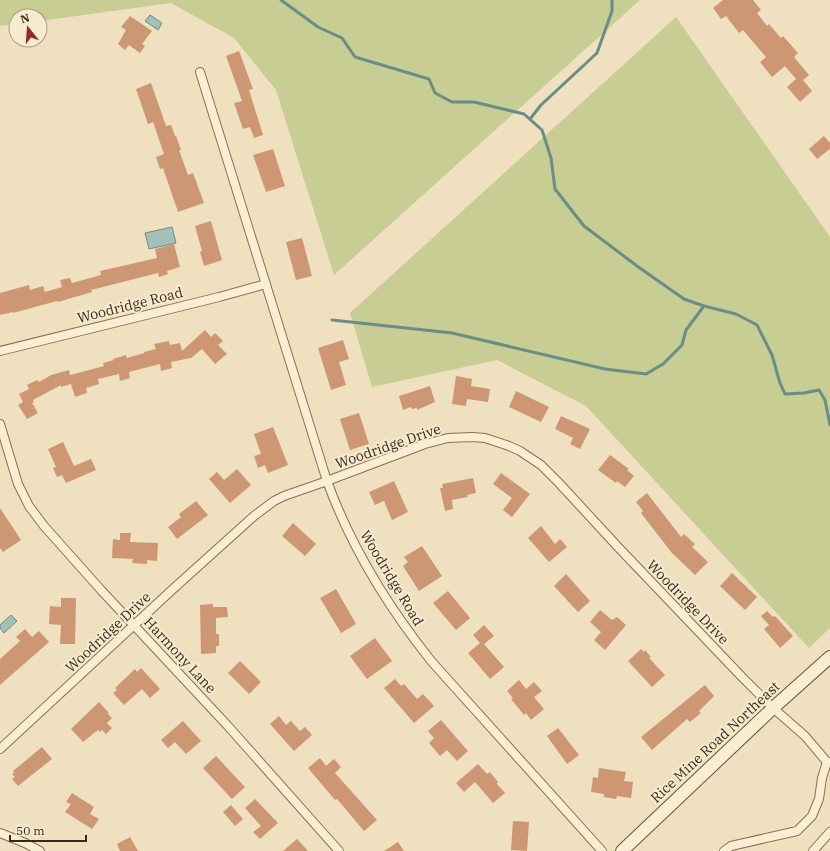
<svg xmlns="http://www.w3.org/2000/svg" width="830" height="851" viewBox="0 0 830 851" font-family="'IBM Plex Serif',serif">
	<rect width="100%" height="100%" fill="#efe0bf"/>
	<!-- green -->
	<g fill="#c7cd93">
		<path d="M0,0H640L334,275L276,90L234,38L171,3L40,21V16H16V24L0,26Z"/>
		<path d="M676,17L830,237V628L809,648L586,406L497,360L372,387L350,313Z"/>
	</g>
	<!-- water -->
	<g fill="#a2c0b7" stroke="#698e84">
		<path d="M150,15L162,23L158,30L145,21Z"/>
		<path d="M172,227L176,243L149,249L145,233Z"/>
		<path d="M11,615L17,621L4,633L0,628V625Z"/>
	</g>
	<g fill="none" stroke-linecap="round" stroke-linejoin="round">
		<!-- stream -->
		<g stroke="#698e84" stroke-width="3">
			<path d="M281,0L318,27L342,38L355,57L429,79L435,93L452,102H474L524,114L542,130L551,158L555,189L584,226L637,266L684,299L704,306L736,314L757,325L772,355L780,383L785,394L804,393L819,390L825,400L830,425"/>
			<path d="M530,119L541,105L597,53L612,11V0"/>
			<path d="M332,320L452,333L605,369L646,374L663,364L682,345L686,330L704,306"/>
		</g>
	</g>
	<!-- building -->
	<g fill="#ce9774">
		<path d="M723,0H753L761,10L757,13L767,26L769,24L781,38L783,36L798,53L794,57L809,75L803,80L812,91L800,102L787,87L796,79L785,66L772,77L760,62L766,57L743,30L739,33L726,16L721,19L713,8Z"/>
		<path d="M130,16L152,31L142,44L145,46L140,53L129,45L125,50L118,44L126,30L121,27Z"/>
		<path d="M239,51L253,89L249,90L263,135L254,138L250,127L243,129L234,103L242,101L226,56Z"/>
		<path d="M151,83L166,126L171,125L175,136H176L181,150H179L188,175L193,173L204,203L178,212L163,168L160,169L156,157L164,154L153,122L148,124L136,89Z"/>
		<path d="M824,136L830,143V149L817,159L809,149Z"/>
		<path d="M273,149L285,186L266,192L253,155Z"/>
		<path d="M211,221L222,260L204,266L200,252L202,251L195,226Z"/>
		<path d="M302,238L312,276L296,280L286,242Z"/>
		<path d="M174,244L180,267L167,271L168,274L159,277L158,273L91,290L92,292L58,302L57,301L13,313V312L0,315V293L29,285L30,290L43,286L45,292L62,287L60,280L70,278L72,283L101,275L100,271L157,258L155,249Z"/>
		<path d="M205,330L211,337L215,333L223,341L218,345L227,354L215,364L202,349L191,358L171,362L172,368L161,371L160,364L129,372L130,378L120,381L119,374L98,379L99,384L86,388L87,393L75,397L71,384L61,387V385L33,400L34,402L32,403L38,413L27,419L18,405L23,402L19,394L29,389L27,385L37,380L39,382L51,375L69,370L70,375L104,366L103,363L114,360L113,359L126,355L127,358L144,353V352L156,349L154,344L169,341L170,345L180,343L182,351Z"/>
		<path d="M343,340L349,359L339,362L346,385L331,390L318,348Z"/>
		<path d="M456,376L472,379L471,386L490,389L488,402L467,399L466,406L452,404Z"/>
		<path d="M430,386L435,402L417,410V408L412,409L411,407L403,410L399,396Z"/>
		<path d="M516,391L549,407L541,422L509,407Z"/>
		<path d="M359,413L369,444L350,450L340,419Z"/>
		<path d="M561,416L590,429L580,449L570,444L573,438L555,429Z"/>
		<path d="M273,427L288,465L268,473L265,465L258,468L254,456L261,454L254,434Z"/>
		<path d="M63,442L74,466L91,459L96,470L66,483L62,475L57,477L53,468L56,467L48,449Z"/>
		<path d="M610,455L629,469L627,470L634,476L625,487L617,481L616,483L598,470Z"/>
		<path d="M237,469L251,485L230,503L209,479L217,472L224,480Z"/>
		<path d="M501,473L530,494L512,517L503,510L512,498L493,484Z"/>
		<path d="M473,478L476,493L467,495L468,497L452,500L453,509L445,511L440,488H443L442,484Z"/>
		<path d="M394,481L408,512L392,520L384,501L375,505L369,492Z"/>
		<path d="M647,493L681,537L684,534L695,544L692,547L708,562L695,575L671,552L641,513L643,511L636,502Z"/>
		<path d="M196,501L208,515L177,539L168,527L181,517L179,514Z"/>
		<path d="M0,508L21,540L3,552L0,548Z"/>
		<path d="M293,523L316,544L305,556L282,536Z"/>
		<path d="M541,526L555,544L560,539L567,547L549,562L528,538Z"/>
		<path d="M120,533H131L130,542L158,543L157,561L147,560V564L132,563L133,559L112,558L113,539L120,540Z"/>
		<path d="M422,546L442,576L419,591L403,566L408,562L404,557Z"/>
		<path d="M732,573L757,597L745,610L720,586Z"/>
		<path d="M566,574L590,601L578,612L554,586Z"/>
		<path d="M336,589L356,624L341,633L320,598Z"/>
		<path d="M448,591L470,618L456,630L433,603Z"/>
		<path d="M61,598H76L75,644H60L61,625L49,624L50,606L61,607Z"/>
		<path d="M213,604V607H227L228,617L216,618V634H219V646H216V653L201,654L200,605Z"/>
		<path d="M600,610L612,620L617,617L626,625L605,650L594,640L601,632L590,622Z"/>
		<path d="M767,611L773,617L775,616L793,636L780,648L764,629L769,625L761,616Z"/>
		<path d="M484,625L494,636L484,644L504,667L490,679L468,653L480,643L473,635Z"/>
		<path d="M25,629L32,637L39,631L49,642L0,685V659L20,641L16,637Z"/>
		<path d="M375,638L392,661L367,679L350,656Z"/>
		<path d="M641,649L644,652L645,650L651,657L649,658L665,675L652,687L628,661Z"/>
		<path d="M240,661L261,682L249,694L228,673Z"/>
		<path d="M141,668L160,689L150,698L142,689L124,705L113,693L117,690L115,688L135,669L137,672Z"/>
		<path d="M395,679L401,686L404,684L417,699L423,694L434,706L414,723L384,688Z"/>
		<path d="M519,680L526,689L534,682L542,691L534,697L544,709L531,720L526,713L524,715L511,699L513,698L507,691Z"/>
		<path d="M705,685L714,696L699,711L701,713L690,722L687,719L652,750L641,737Z"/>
		<path d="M99,702L109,713L108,714L112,718L107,723L112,728L106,734L102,730L100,732L98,730L83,742L71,729Z"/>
		<path d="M279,716L286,725L291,721L300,731L305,727L312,735L294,751L270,724Z"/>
		<path d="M441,720L468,751L457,761L447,750L440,756L429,743L434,738L428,731Z"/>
		<path d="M183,721L201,741L186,754L175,742L168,748L161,740Z"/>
		<path d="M558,728L579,755L567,764L547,736Z"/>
		<path d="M42,747L52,759L18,786L12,779L15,777L12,774L14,773L13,771Z"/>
		<path d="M216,756L245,787L232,799L203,768Z"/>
		<path d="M320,758L326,766L334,759L341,767L335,773L377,820L364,831L337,799L335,800L308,768Z"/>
		<path d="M478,764L487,774L490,772L498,782L497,784L505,793L493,803L475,782L464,792L456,783Z"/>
		<path d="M599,768L626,772L624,781L633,782L631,798L617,796L616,799L604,797V794L591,792L593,777L598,778Z"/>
		<path d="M72,793L94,807L90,814L99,819L92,829L65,812L71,804L66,802Z"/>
		<path d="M255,799L278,823L260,839L253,832L261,826L245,808Z"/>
		<path d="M231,805L243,819L235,826L223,812Z"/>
		<path d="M513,821L529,822L527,851L511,850Z"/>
		<path d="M130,837L138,851H120L117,844Z"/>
		<path d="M297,839L308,851H283Z"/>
		<path d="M398,842L404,851H384Z"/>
	</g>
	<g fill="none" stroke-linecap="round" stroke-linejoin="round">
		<defs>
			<g id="minor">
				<path d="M200,72L327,481C351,547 388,607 432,662L602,851"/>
				<path d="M0,351L219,297L266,284"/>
				<path d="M0,424L18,484L29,506L44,526L101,590L227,725L339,851"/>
				<path d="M0,749L173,589L254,516L274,501L284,496L327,481L425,444L448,438L473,437L485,438L509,446L520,451L541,465L559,483L618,547L742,677L773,708L805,736L827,762H830"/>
				<path d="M0,833L25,843L40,851"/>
				<path d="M724,851L731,846L797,831L812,816L819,799L822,778L827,762"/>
				<path d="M813,851L830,832"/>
			</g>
			<path id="secondary" d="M622,851L773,708L830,657"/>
		</defs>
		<!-- minor casing -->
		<use href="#minor" stroke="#887057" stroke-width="10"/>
		<!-- secondary casing -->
		<use href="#secondary" stroke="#69513a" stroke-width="14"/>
		<!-- minor -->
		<use href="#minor" stroke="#f9edd2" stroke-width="8"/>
		<!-- secondary -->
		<use href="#secondary" stroke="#f9edd2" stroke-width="12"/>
	</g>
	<g text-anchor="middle" stroke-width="4" stroke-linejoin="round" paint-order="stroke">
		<!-- street labels -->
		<g font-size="14" fill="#37281c" stroke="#f6eacf">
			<text transform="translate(130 305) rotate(-14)" y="5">Woodridge Road</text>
			<text transform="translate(388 446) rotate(-19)" y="5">Woodridge Drive</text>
			<text transform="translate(392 578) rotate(59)" y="5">Woodridge Road</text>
			<text transform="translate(688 602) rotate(46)" y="5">Woodridge Drive</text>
			<text transform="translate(108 632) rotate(-43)" y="5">Woodridge Drive</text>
			<text transform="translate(180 655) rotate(47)" y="5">Harmony Lane</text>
			<text transform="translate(715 742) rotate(-43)" y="5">Rice Mine Road Northeast</text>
		</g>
	</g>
	<!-- north arrow -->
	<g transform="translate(28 28) rotate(343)"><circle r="19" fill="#f6eacf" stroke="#aa9c87"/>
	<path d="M0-3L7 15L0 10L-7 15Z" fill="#982629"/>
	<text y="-6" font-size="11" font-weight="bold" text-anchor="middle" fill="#37281c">N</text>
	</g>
	<!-- scale -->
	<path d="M10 835v6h76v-6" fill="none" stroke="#37281c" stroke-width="2"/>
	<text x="16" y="835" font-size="12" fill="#37281c" stroke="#f6eacf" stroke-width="3" paint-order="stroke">50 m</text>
</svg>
